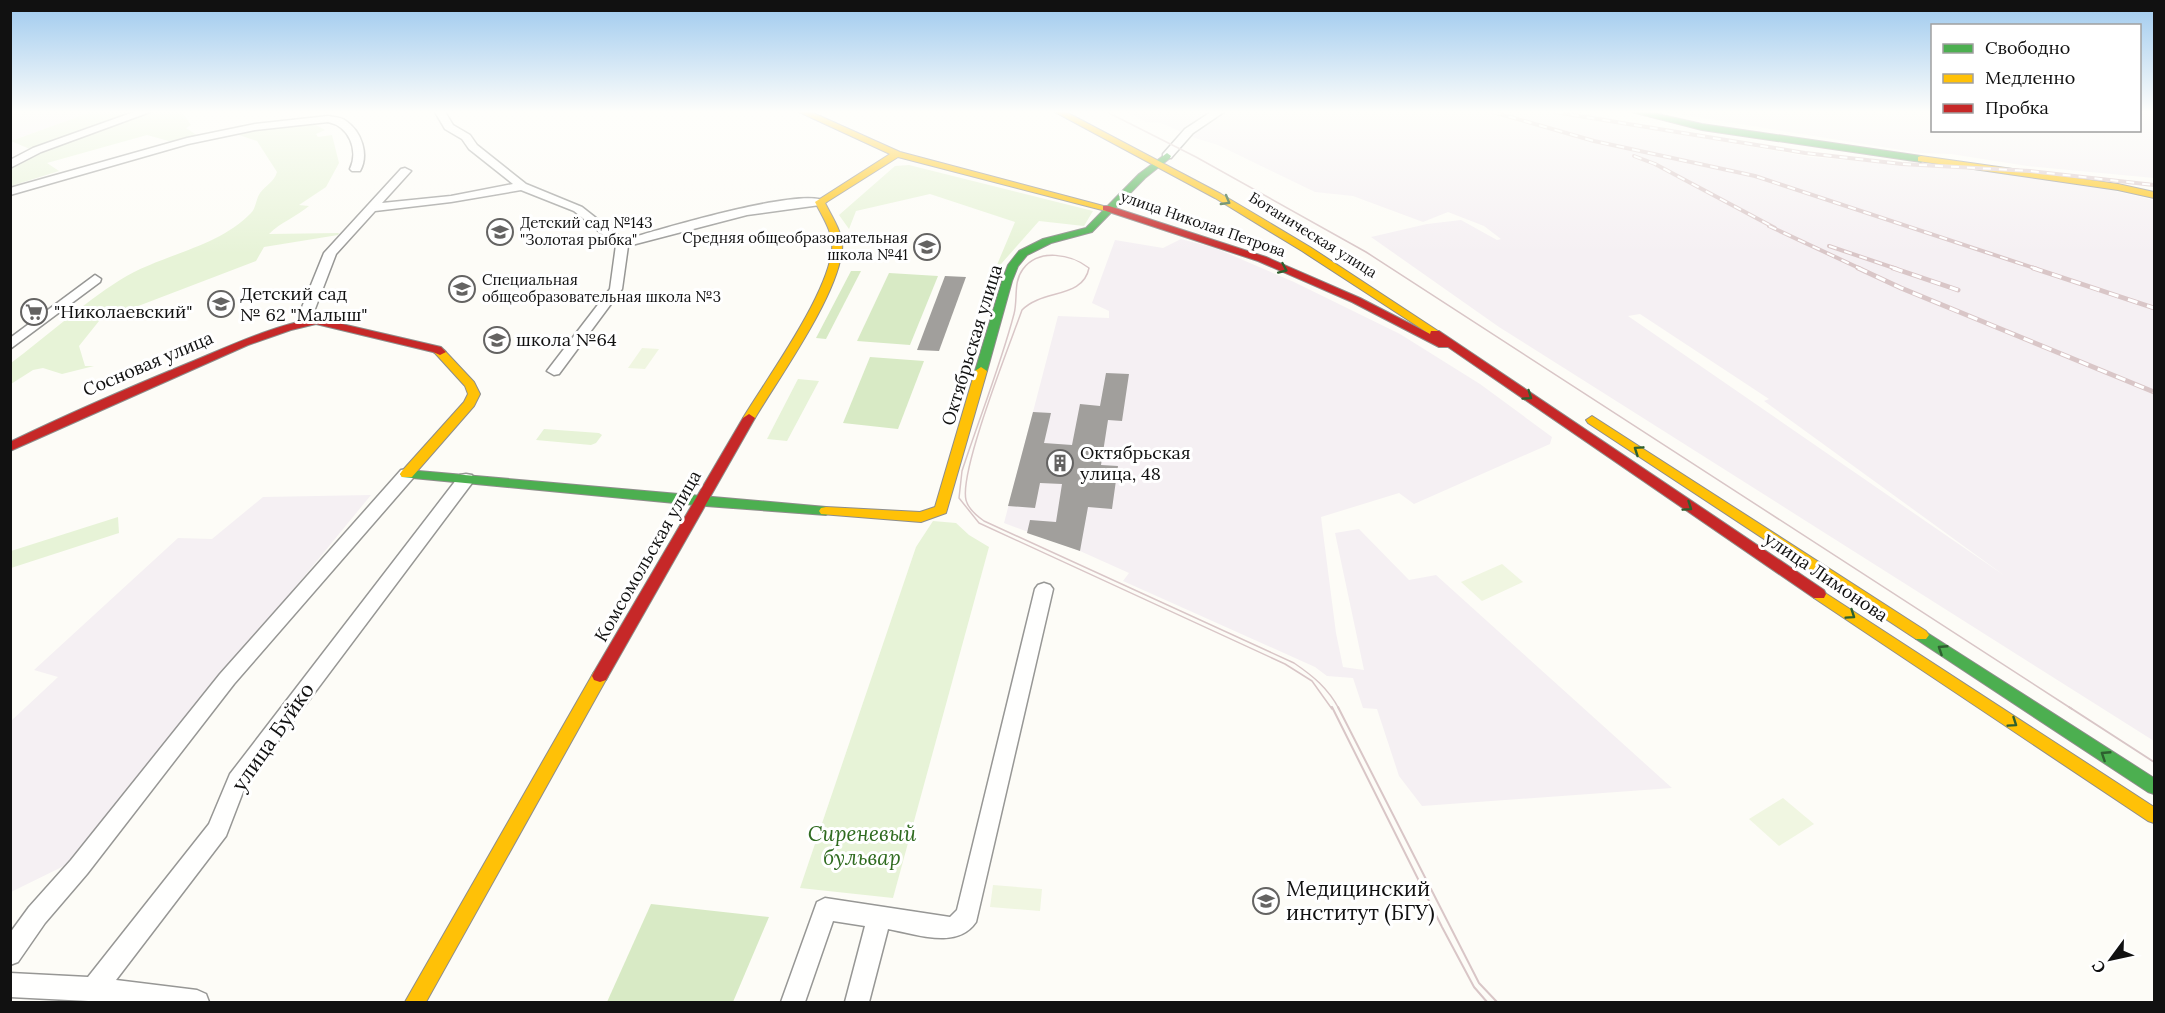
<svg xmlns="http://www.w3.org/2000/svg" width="2165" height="1013" viewBox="0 0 2165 1013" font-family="Lora,serif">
	<rect width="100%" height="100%" fill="#fdfcf7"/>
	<!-- industrial -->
	<g fill="#f5f0f3" fill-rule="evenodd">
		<path d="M11,112H91L11,141Z"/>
		<path d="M1126,112H1583L1616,120L1614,123L1811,157L1995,172L2102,188L2154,200V741L1499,327L1371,237L1427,224L1461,220L1497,240L1501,239L1484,226L1448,212L1423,222L1353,196L1315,192L1218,145L1195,138L1161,123L1146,122ZM1640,314L1769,399L1764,401L2005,576L1628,316Z"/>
		<path d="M1665,112H1874L1887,115L1894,112H1932V130H2140V112H2154V178L2027,166L1951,154L1920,153Z"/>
		<path d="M1181,239L1215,248L1294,282L1400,334L1480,384L1552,437L1550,444L1414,504L1399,493L1321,517L1336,633L1343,667L1364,670L1335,533L1359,529L1409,580L1436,575L1672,788L1422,806L1399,776L1377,709L1363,708L1353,678L1327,676L1315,667L1123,581L1129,573L1080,551L1004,523L1058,316L1109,318V311L1092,303L1115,240L1163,248Z"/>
		<path d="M371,495L68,864L11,892V721L58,677L34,670L178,538L212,539L263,497Z"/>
	</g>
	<!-- green -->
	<g fill="#e7f3d7">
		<path d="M91,112H182L191,125L186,128L198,136L176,143L147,135L47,163L59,171L11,186L10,168L37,152L11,141Z"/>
		<path d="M314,124L325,130L316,134L318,137L332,135L339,163L326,187L299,205L309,206C296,217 281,222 269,234L339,233L338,235L264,247L256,261L99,321L79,346L85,366H94L62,374L43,368L33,370L11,384V363C47,336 82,304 120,280C161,254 216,249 251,213C256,208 256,199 260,193C266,185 274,182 277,172L257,141L236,134L268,126Z"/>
		<path d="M909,165L1093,211L1084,226L1039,221L994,272L1015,222L930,194L856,211L849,229L839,215L895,166Z"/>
		<path d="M798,379L819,381L787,441L767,439Z"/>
		<path d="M544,429L599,433L602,435L596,443L591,445L536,440Z"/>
		<path d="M118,517L119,533L11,568V551Z"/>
		<path d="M933,521L956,523L969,535L989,547L893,898L800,888L916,547Z"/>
	</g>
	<!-- forest -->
	<g fill="#d8eac5">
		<path d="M851,271H861L826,339L816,338Z"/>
		<path d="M889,273L938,276L910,345L857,341Z"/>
		<path d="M870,357L924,361L898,429L843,423Z"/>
		<path d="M651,904L769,917L733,1002H607Z"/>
	</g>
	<!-- pitch -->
	<g fill="#f0f6e1">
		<path d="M642,348L659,349L645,369L628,368Z"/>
		<path d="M1502,564L1523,582L1482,601L1461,582Z"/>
		<path d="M1783,798L1814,824L1779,846L1749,819Z"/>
		<path d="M993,885L1042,889L1040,911L990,907Z"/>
	</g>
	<!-- building -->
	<g fill="#a19f9c">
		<path d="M945,276L966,277L939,351L917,350Z"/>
		<path d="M1106,373L1129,374L1122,421L1108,420L1101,465L1118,466L1112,509L1088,507L1080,551L1027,533L1030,520L1056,522L1062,484L1040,483L1035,508L1008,506L1033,412L1051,413L1044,443L1072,445L1080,404L1100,406Z"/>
	</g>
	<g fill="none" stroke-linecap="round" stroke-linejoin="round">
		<defs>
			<g id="street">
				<path d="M134,112H150L41,152L10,168V160L33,148Z"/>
				<path d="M435,112H445L453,125L470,135L477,145L526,184L582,207L624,240C654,231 807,185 826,202L820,205L747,215L628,246L622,289L559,374L554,375L547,371L610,289L616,245L574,211L521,190L451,202L375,211L336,254L310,322L303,326L298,325L296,322L324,253L401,169L405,168L411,171L382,203L451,196L513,184L469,149L462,139L445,129Z"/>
				<path d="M1211,112H1224L1193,133L1171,158H1163V154L1185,129Z"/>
				<path d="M328,116C333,117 342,117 346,121C362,132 369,155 360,171H352L350,169C359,150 349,126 328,122L255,130L188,144L10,195V188L187,138L255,124Z"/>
				<path d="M95,275L101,279L100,282L10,349V338Z"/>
				<path d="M407,469L413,470L415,474L413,478L234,684L87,874L45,923L18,962L10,965V933L29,907L71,860L220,674L401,470Z"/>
				<path d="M466,474L472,475L474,479L472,483L246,784L226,836L116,980L197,990L206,994L209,1002H108L10,997V973L88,977L209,824L230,774L460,475Z"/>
				<path d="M1044,583L1050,585L1053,589L976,922C957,950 916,934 888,929L869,1002H845L865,926L833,921L805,1002H781L817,902L825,898L950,917L957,910L1035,589L1038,585Z"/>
			</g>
			<g id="fast">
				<path d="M1632,112H1649L1702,124L1921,156L1925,159L1921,162L1702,130Z"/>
				<path d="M1167,153L1171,156L1170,158L1145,178L1092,232L1051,243L1027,255L1018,266L1012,281L987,371L981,375L977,373L975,371L1002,281L1008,265L1019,251L1043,239L1086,228L1139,174Z"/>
				<path d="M407,470L826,507L833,511L826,515L706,506L402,477L400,474Z"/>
				<path d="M1921,629L2154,778V794L2148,792L1916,639L1913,635L1916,631Z"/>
			</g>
			<g id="slow">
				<path d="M799,112H811L900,152L1111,208L1106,211L898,157L825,203C832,217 844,234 842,250C837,297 780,376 755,418L749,422L745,421L743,418C768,377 827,296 832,250C834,233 822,216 815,202L890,154Z"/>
				<path d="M1055,112H1066L1221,194L1310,247L1441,333L1439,335H1431L1302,251L1215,198Z"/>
				<path d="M1921,156L2118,184L2154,192V198L2118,190L1918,161V157Z"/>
				<path d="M440,349L444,350L474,382L480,394L474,406L412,477H402L400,474L402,471L464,402L468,394L465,386L434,352Z"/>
				<path d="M981,367L987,371L946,513L921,522L821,514L819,511L821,508L826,507L920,512L935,507L975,371Z"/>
				<path d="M1592,416L1926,631L1929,635L1926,639H1916L1588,423L1586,420Z"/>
				<path d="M1819,589L2154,807V823L2148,821L1814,598L1812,594L1814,590Z"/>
				<path d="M600,670L606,672L608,676L426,1002H405L594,672Z"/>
			</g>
			<g id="jam">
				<path d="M1103,206H1109L1266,257L1360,298L1430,334L1431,331H1439L1824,590L1826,594L1824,598H1814L1448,347H1439L1352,302L1258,261L1103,210Z"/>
				<path d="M316,318L441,347L446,352L440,355L433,352L316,324L291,330L248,345L10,451V442C70,413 130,387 191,362C232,345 272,326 316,318Z"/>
				<path d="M749,414L755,418L606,680L600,682L594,680L592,676L594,672L743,418Z"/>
			</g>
		</defs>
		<!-- street casing -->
		<use href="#street" stroke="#979795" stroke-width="3"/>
		<!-- fast casing -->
		<use href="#fast" stroke="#8e8d8b" stroke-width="2"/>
		<!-- slow casing -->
		<use href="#slow" stroke="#8e8d8b" stroke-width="2"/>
		<!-- jam casing -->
		<use href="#jam" stroke="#8e8d8b" stroke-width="2"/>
		<!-- street -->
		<use href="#street" fill="#fffffe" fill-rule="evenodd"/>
		<!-- fast -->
		<use href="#fast" fill="#4caf50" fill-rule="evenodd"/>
		<!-- slow -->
		<use href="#slow" fill="#ffc107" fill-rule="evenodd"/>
		<!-- jam -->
		<use href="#jam" fill="#c62828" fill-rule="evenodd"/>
		<!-- tram-far1 -->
		<g stroke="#d9c6c7" stroke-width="1.5">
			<path d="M1107,112L1196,157L1366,252L2072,709"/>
			<path d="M1332,709L1312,681L1285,664L979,523L959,498L962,471C979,419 1000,367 1014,314C1018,299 1013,282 1023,269C1039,248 1071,254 1089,268C1083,299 1042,289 1022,310C1010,344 959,471 966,500C968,509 977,516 984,521L1294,663C1313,676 1328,688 1339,709"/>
		</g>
		<!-- tram -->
		<g stroke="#d9c6c7" stroke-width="2">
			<path d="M1332,707L1442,927L1474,987L1487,1002"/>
			<path d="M1338,707L1479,983L1497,1002"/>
			<path d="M2069,707L2154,762"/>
		</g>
		<defs>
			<g id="rail-far1">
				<path d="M1493,112L1594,141L1755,176L2037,269"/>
				<path d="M1555,112L1805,153L1902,164L2030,171L2154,185"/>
				<path d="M1634,156L1655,164L1775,228"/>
				<path d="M1769,226L1861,269"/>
				<path d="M1829,246L1897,269"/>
			</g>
			<g id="rail">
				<path d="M1858,268L1901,288L2154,392"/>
				<path d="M1893,268L1958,290"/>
				<path d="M2033,268L2154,308"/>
			</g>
		</defs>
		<!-- rail-far1 casing -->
		<use href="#rail-far1" stroke="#d9c6c7" stroke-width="4"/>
		<!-- rail casing -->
		<use href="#rail" stroke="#d9c6c7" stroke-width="5"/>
		<!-- rail-far1 -->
		<use href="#rail-far1" stroke="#fff" stroke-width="2" stroke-dasharray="8" stroke-linecap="butt"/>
		<!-- rail -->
		<use href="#rail" stroke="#fff" stroke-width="3" stroke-dasharray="10" stroke-linecap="butt"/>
	</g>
	<!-- one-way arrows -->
	<defs><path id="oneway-chevron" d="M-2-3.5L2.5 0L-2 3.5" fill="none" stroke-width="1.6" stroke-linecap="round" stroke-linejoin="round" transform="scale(1.5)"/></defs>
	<g stroke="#2e6030">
		<use href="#oneway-chevron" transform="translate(1226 201) rotate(30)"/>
		<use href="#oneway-chevron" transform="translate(1283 269) rotate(24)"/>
		<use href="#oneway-chevron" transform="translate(1528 396) rotate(35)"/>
		<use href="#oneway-chevron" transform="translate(1638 450) rotate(-146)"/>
		<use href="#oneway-chevron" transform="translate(1688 507) rotate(34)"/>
		<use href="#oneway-chevron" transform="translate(1851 615) rotate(34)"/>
		<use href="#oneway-chevron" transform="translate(1942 649) rotate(-147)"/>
		<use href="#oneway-chevron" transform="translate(2013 723) rotate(34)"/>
		<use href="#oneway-chevron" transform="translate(2105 755) rotate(-147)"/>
	</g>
	<!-- sky -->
	<linearGradient id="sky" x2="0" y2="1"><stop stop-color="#9dc9ee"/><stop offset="0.44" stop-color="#fefefb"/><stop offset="1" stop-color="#fefefb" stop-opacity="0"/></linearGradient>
	<rect width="2165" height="254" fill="url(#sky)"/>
	<!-- icons -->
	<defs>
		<symbol id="school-ring" viewBox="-11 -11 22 22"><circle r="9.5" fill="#fff" stroke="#646362" stroke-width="1.5"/><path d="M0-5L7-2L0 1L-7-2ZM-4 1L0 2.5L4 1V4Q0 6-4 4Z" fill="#646362"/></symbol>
		<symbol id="supermarket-ring" viewBox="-11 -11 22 22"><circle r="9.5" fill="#fff" stroke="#646362" stroke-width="1.5"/><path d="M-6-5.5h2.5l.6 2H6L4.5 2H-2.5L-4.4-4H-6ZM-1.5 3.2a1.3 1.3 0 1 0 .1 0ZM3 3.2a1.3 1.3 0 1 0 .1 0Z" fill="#646362"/></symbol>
		<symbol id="building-ring" viewBox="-11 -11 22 22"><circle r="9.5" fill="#fff" stroke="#646362" stroke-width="1.5"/><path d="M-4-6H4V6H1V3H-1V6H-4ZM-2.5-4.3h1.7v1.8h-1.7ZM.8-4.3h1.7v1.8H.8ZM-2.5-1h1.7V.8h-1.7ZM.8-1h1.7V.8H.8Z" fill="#646362"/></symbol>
		<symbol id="university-ring" viewBox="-11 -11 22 22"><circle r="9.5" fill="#fff" stroke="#646362" stroke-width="1.5"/><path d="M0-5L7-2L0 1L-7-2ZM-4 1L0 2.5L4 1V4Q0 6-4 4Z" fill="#646362"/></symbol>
	</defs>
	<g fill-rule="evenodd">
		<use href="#school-ring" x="485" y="217" width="30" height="30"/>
		<use href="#school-ring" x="912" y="232" width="30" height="30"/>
		<use href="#school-ring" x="447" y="274" width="30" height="30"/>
		<use href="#school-ring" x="206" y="289" width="30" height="30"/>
		<use href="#supermarket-ring" x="19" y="297" width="30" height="30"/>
		<use href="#school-ring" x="482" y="325" width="30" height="30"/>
		<use href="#building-ring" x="1045" y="448" width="30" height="30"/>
		<use href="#university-ring" x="1251" y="886" width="30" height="30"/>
	</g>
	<g text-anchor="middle" stroke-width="6" stroke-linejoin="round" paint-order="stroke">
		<!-- far-poi labels -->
		<g font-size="15" fill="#111" stroke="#fff" text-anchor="start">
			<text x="520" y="228">Детский сад №143<tspan x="520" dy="17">"Золотая рыбка"</tspan></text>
			<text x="908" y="243" text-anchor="end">Средняя общеобразовательная<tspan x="908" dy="17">школа №41</tspan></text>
			<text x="482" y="285">Специальная<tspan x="482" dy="17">общеобразовательная школа №3</tspan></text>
		</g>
		<!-- far-street labels -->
		<g font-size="15" fill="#111" stroke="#fff">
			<text transform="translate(1203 224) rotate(19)" y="5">улица Николая Петрова</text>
			<text transform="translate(1313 235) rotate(32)" y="5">Ботаническая улица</text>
		</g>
		<!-- poi labels -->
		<g font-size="18" fill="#111" stroke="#fff" text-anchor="start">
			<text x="240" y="300">Детский сад<tspan x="240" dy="21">№ 62 "Малыш"</tspan></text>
			<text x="54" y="318">"Николаевский"</text>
			<text x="516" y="346">школа №64</text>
			<text x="1080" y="459">Октябрьская<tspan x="1080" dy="21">улица, 48</tspan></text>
		</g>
		<!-- street labels -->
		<g font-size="18" fill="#111" stroke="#fff">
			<text transform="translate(972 345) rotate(-73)" y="6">Октябрьская улица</text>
			<text transform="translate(148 364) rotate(-23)" y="6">Сосновая улица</text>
			<text transform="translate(648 556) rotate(-60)" y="6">Комсомольская улица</text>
			<text transform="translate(1826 577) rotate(34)" y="6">улица Лимонова</text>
		</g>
		<!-- near-street labels -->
		<g font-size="21" fill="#111" stroke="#fff">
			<text transform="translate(273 737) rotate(-55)" y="7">улица Буйко</text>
		</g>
		<!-- near-park labels -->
		<g font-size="21" font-style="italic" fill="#2f6b1f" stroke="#fff">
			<text x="862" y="841">Сиреневый<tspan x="862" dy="24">бульвар</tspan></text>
		</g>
		<!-- near-poi labels -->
		<g font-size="21" fill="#111" stroke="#fff" text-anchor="start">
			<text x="1286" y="896">Медицинский<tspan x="1286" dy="24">институт (БГУ)</tspan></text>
		</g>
	</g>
	<!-- border -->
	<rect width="2165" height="1013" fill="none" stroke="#111111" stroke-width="24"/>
	<!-- legend -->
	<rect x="1931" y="24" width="210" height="108" fill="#ffffff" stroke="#a0a0a0" stroke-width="1.5"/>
	<rect x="1943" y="44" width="30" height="9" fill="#4caf50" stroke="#a0a0a0" stroke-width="1.5"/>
	<text x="1985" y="54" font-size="18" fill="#111111">Свободно</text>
	<rect x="1943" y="74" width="30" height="9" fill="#ffc107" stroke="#a0a0a0" stroke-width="1.5"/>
	<text x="1985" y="84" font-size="18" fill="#111111">Медленно</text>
	<rect x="1943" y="104" width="30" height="9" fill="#c62828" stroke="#a0a0a0" stroke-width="1.5"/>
	<text x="1985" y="114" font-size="18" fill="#111111">Пробка</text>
	<!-- north arrow -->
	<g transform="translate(2111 959) rotate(237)" stroke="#ffffff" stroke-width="4.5" paint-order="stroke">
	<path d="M0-4.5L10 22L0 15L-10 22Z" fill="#111111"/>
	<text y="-9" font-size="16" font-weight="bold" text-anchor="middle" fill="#111111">С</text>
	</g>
</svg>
